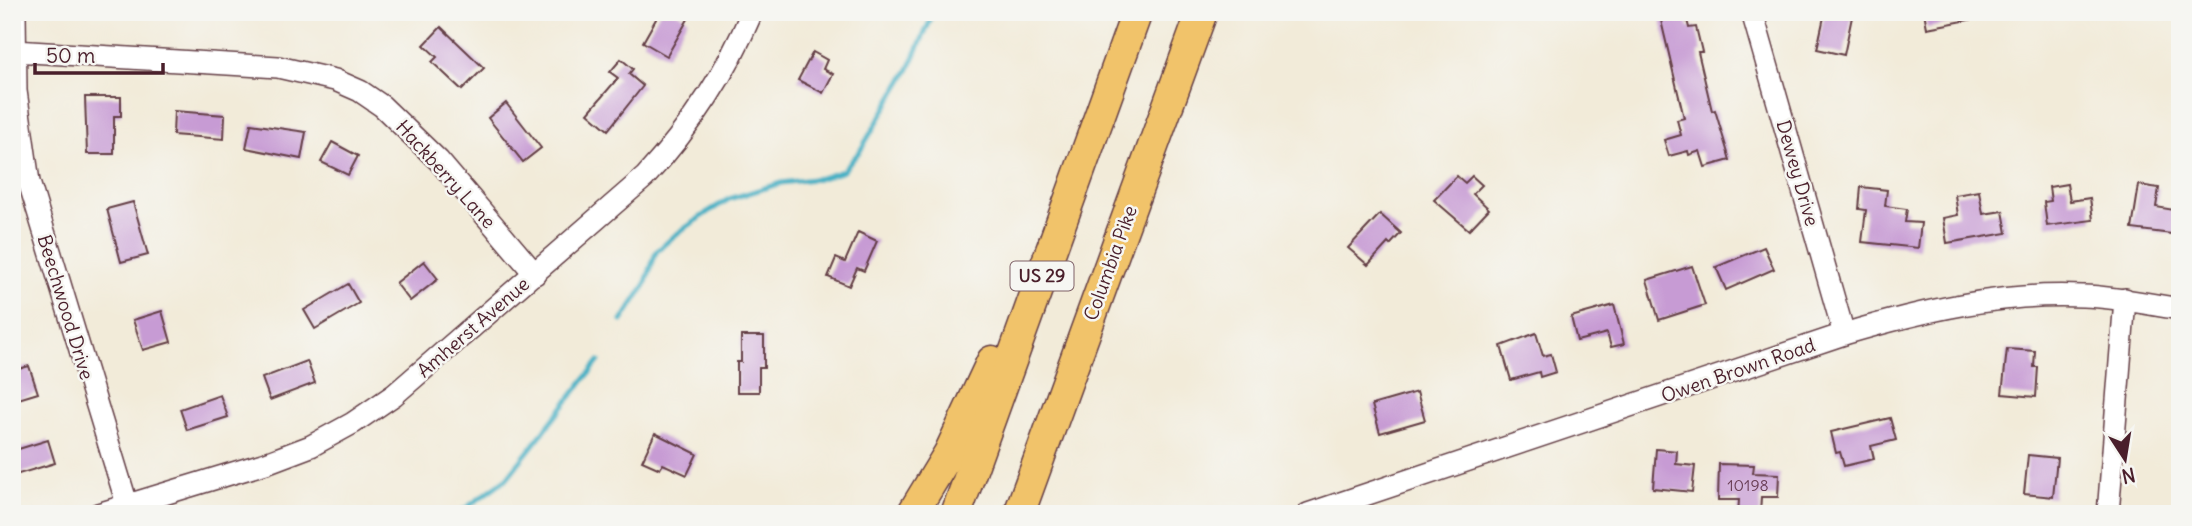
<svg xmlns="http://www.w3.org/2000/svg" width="2192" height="526" viewBox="0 0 2192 526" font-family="Delius,sans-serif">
	<rect width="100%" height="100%" fill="#f6f6f2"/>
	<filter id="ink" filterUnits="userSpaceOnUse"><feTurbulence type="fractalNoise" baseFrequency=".0143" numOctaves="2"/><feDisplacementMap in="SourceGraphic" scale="14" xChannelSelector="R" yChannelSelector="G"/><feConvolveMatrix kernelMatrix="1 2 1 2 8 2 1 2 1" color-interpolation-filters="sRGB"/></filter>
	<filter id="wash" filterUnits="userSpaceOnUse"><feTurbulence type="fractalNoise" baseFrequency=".00686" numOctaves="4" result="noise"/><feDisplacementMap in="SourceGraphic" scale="28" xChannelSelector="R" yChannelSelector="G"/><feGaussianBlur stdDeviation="1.57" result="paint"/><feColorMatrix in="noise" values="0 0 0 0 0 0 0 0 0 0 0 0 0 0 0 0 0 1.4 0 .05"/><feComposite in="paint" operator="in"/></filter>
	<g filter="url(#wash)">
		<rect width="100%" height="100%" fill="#f2ebd9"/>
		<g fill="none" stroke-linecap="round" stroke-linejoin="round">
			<!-- stream -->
			<g stroke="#47b1c5" stroke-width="5">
				<path d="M622,321L645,285L656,252L674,236L708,212L729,199L781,183L821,178L843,171L860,151L909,69L930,21"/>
				<path d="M458,514L507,478L599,361"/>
			</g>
		</g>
		<g id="blocks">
			<!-- building -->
			<g fill="#c79bd4">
				<path d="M660,12H676L688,19L667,56L643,42Z"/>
				<path d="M1659,12H1685L1689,28L1696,27L1702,52H1698L1712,111L1715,110L1730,160L1705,167L1700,151L1689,155L1688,151L1669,156L1664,140L1681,135L1677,120L1684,118Z"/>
				<path d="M1825,12H1853L1844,55L1817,49Z"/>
				<path d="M1924,12H1973L1974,19L1927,28Z"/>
				<path d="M441,27L484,68L462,90L432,62L437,57L424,45Z"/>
				<path d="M813,52L827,60L823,69L833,74L823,93L798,80Z"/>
				<path d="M621,59L633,69L629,74L643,86L608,130L588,113L618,78L610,72Z"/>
				<path d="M85,97H121V116H114V154H87Z"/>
				<path d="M506,103L541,148L523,162L488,118Z"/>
				<path d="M174,111L225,115L224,139L173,135Z"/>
				<path d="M251,124L306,132L301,159L246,148Z"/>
				<path d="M332,142L358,156L348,175L321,162Z"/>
				<path d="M1457,176L1465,183L1472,176L1482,185L1473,194L1489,209L1469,230L1434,200Z"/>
				<path d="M2067,184L2070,201L2090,198L2093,220L2047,226L2044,202L2051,201L2049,187Z"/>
				<path d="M2139,185L2159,188L2156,207L2180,211V235L2132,229Z"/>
				<path d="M1861,187L1887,190L1885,206L1907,209L1905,222L1921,223L1918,248L1862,242L1866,210L1859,209Z"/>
				<path d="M1979,191L1983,214L2003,211L2007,233L1947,243L1943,218L1958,215L1955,195Z"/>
				<path d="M133,202L148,255L121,262L107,209Z"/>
				<path d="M1380,214L1401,233L1390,245L1388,243L1368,265L1348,248Z"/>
				<path d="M858,232L877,241L864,271L857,268L849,286L828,277L836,258L845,262Z"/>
				<path d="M1764,247L1774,269L1726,290L1716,267Z"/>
				<path d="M424,261L438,279L410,301L396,283Z"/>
				<path d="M1692,266L1705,305L1659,320L1647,280Z"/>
				<path d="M348,284L359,303L315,329L304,310Z"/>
				<path d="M1614,305L1624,344L1611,347L1607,333L1577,341L1571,317Z"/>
				<path d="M162,311L171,342L143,350L133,320Z"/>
				<path d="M1536,333L1543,356L1551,354L1556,372L1540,377L1539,372L1511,380L1501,346Z"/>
				<path d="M741,336H764V368H759V392H737V362H741Z"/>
				<path d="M2007,349L2035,351L2034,367H2038L2036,397L2002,394Z"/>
				<path d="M307,361L315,383L270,400L262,378Z"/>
				<path d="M29,366L38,393L12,401V371Z"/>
				<path d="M1417,392L1425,420L1380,433L1372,405Z"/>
				<path d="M220,395L228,417L187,430L180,409Z"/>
				<path d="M1890,418L1896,440L1871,446L1874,459L1844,466L1840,452L1836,453L1831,432Z"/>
				<path d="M655,433L697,454L687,475L663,464L660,469L642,461Z"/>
				<path d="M48,440L55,463L12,476V451Z"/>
				<path d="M1656,449L1677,451L1676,464L1695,466L1692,492L1653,488Z"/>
				<path d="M2028,455L2057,458L2053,497L2024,494Z"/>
				<path d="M1719,464L1754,465L1753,473L1779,474L1778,497H1761L1760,514H1738L1739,500H1718Z"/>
			</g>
		</g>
	</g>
	<g filter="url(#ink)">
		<use href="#blocks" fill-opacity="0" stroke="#633e45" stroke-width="2"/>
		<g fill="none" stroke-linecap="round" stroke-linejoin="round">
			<defs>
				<g id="minor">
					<path d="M15,12L16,91L29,182L130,514"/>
					<path d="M1752,12L1844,334"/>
					<path d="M14,51L278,67L335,80L360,91L382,106L439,161L535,274"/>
					<path d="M98,514L266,463L311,446L353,423L394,395L645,177C690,128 726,74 752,12"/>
					<path d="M1308,514L1844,334C1921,311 2002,292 2083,296C2116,297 2148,304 2180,309"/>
					<path d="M2108,514L2125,299"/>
				</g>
				<g id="highway">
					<path d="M912,514L949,453L992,361"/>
					<path d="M956,514L1137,12"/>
					<path d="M1019,514L1202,12"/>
				</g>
			</defs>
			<!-- minor casing -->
			<use href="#minor" stroke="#633e45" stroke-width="24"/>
			<!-- highway casing -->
			<use href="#highway" stroke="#633e45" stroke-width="33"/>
			<!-- minor -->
			<use href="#minor" stroke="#fff" stroke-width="21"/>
			<!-- highway -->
			<use href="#highway" stroke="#f1c36a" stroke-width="30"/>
		</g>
	</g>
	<g text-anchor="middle" stroke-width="5" stroke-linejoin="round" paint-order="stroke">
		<!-- number labels -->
		<g font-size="16" fill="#693e55">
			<text x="1748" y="491">10198</text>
		</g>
		<!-- shield labels -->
		<rect fill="#f6f6f2" stroke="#7e6067" stroke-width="2" x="1010.5" y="261.5" width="63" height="29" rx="5"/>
		<g font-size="18" font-weight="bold" fill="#4a1f2b">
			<text x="1042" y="282">US 29</text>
		</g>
		<!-- street labels -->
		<g font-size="19" fill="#4a1f2b" stroke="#f6f6f2">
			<text transform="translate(1798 173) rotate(74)" y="7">Dewey Drive</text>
			<text transform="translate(446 174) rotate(48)" y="7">Hackberry Lane</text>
			<text transform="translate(1110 263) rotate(-70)" y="7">Columbia Pike</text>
			<text transform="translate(66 307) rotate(73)" y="7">Beechwood Drive</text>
			<text transform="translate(473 327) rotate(-41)" y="7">Amherst Avenue</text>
			<text transform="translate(1738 370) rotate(-19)" y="7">Owen Brown Road</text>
		</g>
	</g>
	<!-- margin -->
	<rect width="2192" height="526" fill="none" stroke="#f6f6f2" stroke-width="42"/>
	<!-- north arrow -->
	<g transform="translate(2125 459) rotate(168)" stroke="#f6f6f2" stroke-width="5" paint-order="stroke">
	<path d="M0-5L12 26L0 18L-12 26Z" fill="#4a1f2b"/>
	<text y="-10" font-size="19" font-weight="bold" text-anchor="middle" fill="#4a1f2b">N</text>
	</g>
	<!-- scale -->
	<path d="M35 63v10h128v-10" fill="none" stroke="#4a1f2b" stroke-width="3.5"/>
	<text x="46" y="63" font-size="21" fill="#4a1f2b" stroke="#f6f6f2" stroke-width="5" paint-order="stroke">50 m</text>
</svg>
